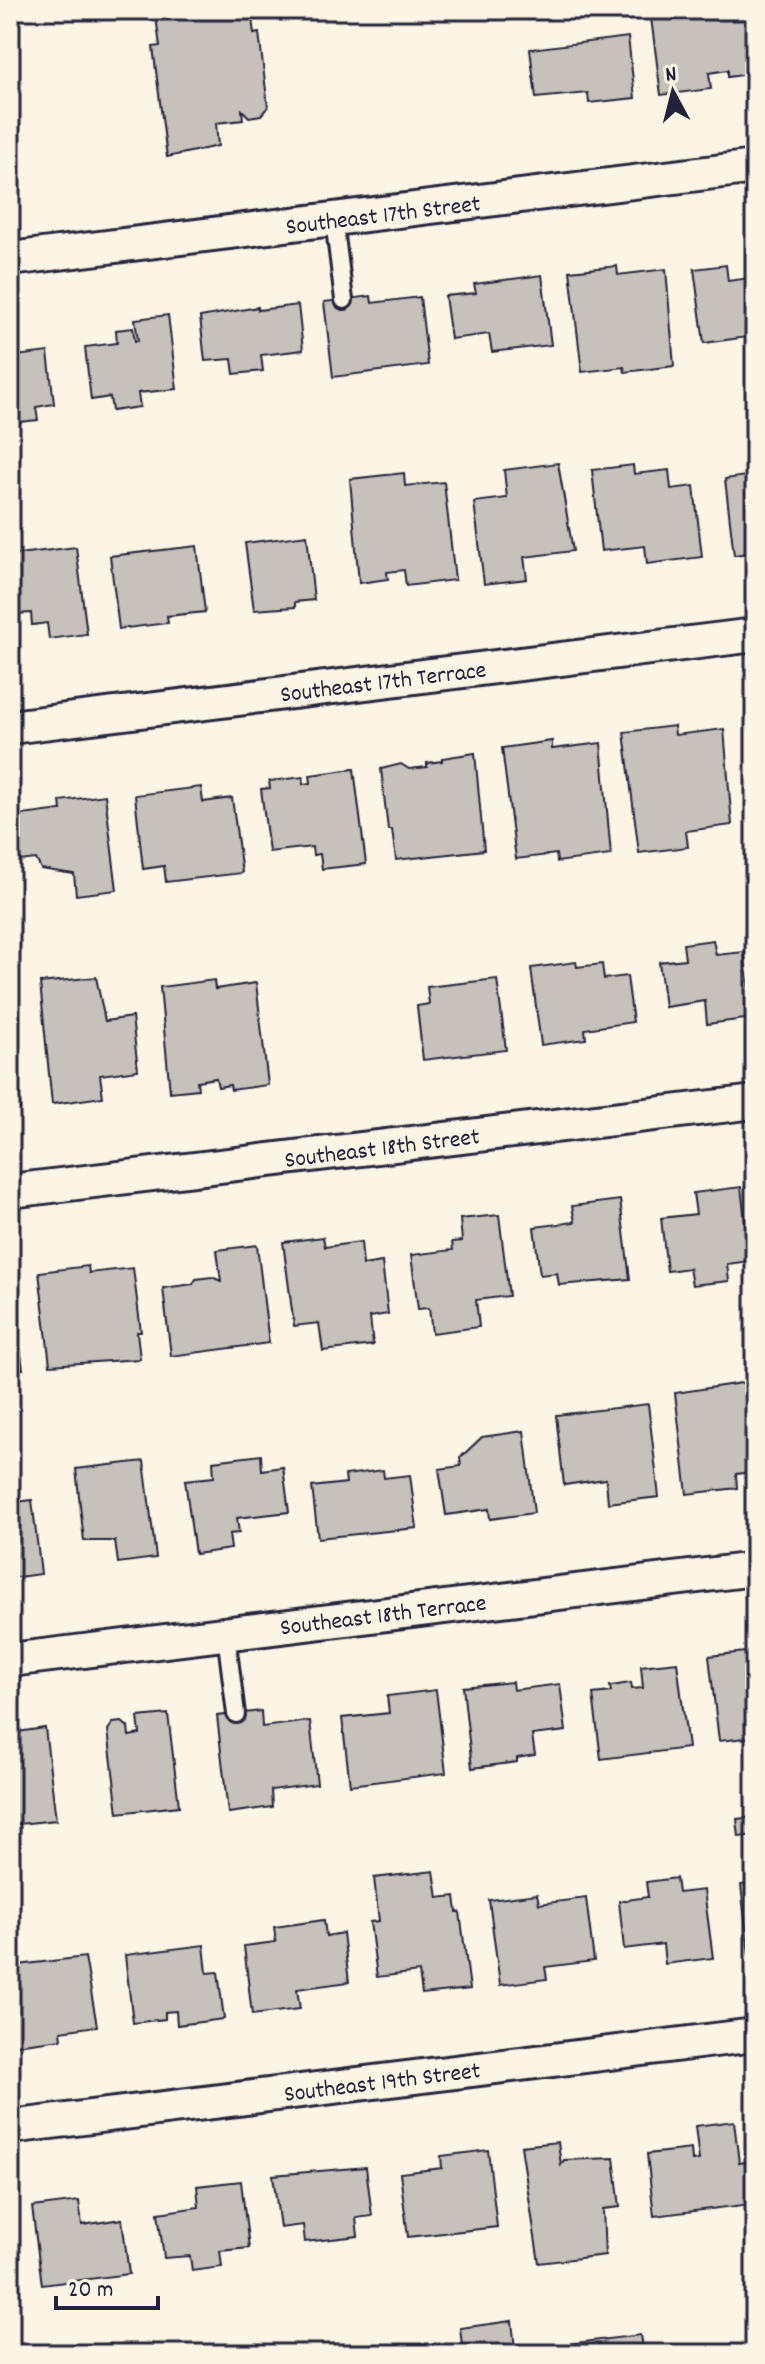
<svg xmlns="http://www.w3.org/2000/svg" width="765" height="2364" viewBox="0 0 765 2364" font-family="Dekko,sans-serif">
	<rect width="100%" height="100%" fill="#fcf5e5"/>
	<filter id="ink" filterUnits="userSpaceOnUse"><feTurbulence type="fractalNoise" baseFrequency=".0125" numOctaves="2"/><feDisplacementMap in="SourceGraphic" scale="16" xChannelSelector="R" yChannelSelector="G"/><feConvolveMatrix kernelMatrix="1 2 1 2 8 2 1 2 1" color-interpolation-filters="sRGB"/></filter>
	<g filter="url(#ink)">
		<!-- building -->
		<g fill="#c6c1bb" stroke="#22223b" stroke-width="2">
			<path d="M207,10H251L254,34L259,33L268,107L261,115L249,117L242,110L243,120L216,123L218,146L167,157L153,47L160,46L156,17Z"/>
			<path d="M650,10H748L755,73L728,77V70L709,73L711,89L661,95Z"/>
			<path d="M628,37L635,98L589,103L588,93L536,98L530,49Z"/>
			<path d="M10,77L22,174L10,175Z"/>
			<path d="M755,248V336L704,343L694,269L726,265L728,281L751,278L747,249Z"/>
			<path d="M617,266L618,275L666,269L674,366L625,372L624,367L582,372L570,271Z"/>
			<path d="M542,275L551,345L492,352L489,334L451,339L445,296L476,293L474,284Z"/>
			<path d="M371,296L372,303L420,297L428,365L333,377L324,302Z"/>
			<path d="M298,305L303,350L261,355L263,371L234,374L232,359L205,361L200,317L258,307V310Z"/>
			<path d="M168,315L177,389L138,393L140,407L112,411L110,397L91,400L85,347L117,343L116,330L133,328L135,341H138L135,319Z"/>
			<path d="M10,344H14L16,356L48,352L54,404L36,407L38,420L10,423Z"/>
			<path d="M750,446H755V552L734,555L725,479L753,475Z"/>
			<path d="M558,463L573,551L524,557L527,579L484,584L474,502L507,498L504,470Z"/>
			<path d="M633,465L634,474L669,470L671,489L694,486L702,557L647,564L645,546L601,551L592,470Z"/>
			<path d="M404,473L405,486L444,482L455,580L406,586L404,570L387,572L388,579L359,583L350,479Z"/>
			<path d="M307,535L314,600L295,602V607L254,610L245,543Z"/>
			<path d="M197,546L205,612L167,616L168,623L119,629L110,556Z"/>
			<path d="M76,547L87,634L49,639L47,623L32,625L31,613L16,614L18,627L10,635V555Z"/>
			<path d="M748,716H755V774Z"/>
			<path d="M674,726L675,735L724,729L732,825L686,831L688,847L639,853L624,732Z"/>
			<path d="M552,741V749L601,743L611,855L557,862L556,854L516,859L502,748Z"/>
			<path d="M475,753L484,850L396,860L392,830H388L381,769L401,764L409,769L427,767V763L442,761V758Z"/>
			<path d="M354,769L366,864L322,869L320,854L313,855L312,847L269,852L261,789L270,788L269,781L303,777V784L311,783L310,775Z"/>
			<path d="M201,787L203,802L232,798L242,873L166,882L164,866L143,869L135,795Z"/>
			<path d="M105,795L117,890L76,895L74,874L41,869L36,859L20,861L15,816L61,810L60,801Z"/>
			<path d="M713,940L716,955L744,952L753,1018L707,1024L705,1001L665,1007L659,962L685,959L683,944Z"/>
			<path d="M576,962L577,967L602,964L604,979L627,976L633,1022L585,1029L586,1039L541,1045L531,968Z"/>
			<path d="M96,977L105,1021L132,1017L138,1070L100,1075L103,1097L52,1104L40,983Z"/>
			<path d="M497,979L506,1050L423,1060L417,1006L429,1004L427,987Z"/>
			<path d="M214,980L215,989L256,983L268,1085L231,1090L230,1085L218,1087L216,1078L197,1081L198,1089L170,1092L160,987Z"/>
			<path d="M10,1026L20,1109L10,1110Z"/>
			<path d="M741,1187L750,1261L727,1264L729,1281L692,1285L689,1268L667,1271L661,1218L696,1214L693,1193Z"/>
			<path d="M620,1200L630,1279L559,1285L557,1273L540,1275L534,1227L575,1222L572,1206Z"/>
			<path d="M499,1215L509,1296L476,1300L479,1327L432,1333L429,1308L418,1309L411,1255L453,1250L452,1242L462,1241L460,1219Z"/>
			<path d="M323,1237L325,1247L361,1242L363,1265L382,1262L388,1314L370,1317L373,1345L323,1351L319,1323L294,1326L283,1242Z"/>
			<path d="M257,1245L269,1343L171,1356L163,1288L193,1284L196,1279L212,1277L221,1281L217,1250Z"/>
			<path d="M88,1266L89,1273L133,1268L141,1332H137L140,1359L50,1365L39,1272Z"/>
			<path d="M10,1275L23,1369L10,1370Z"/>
			<path d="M755,1381V1472L736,1474L737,1488L687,1494L675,1393Z"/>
			<path d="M648,1404L659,1497L608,1503L606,1479L564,1485L556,1415Z"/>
			<path d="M524,1431L534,1513L490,1519L489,1509L446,1515L439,1469L461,1466L460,1458L482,1437Z"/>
			<path d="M261,1455L262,1470L283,1467L289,1512L237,1518L239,1533L229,1534L231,1549L195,1554L185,1480L214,1477L213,1461Z"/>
			<path d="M144,1461L156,1558L118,1563L115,1541H84L76,1469Z"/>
			<path d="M383,1470L384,1478L410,1475L417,1528L318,1538L312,1487L346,1483L345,1475Z"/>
			<path d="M32,1500L41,1574L10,1578V1503Z"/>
			<path d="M745,1652L748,1675H755V1737L719,1741L709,1656Z"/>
			<path d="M677,1662L688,1748L601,1759L593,1694L611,1692L610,1686L631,1683L632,1689L643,1688L641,1666Z"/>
			<path d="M512,1682L513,1690L560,1684L566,1731L532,1735L535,1755L517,1758V1762L472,1768L463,1687Z"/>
			<path d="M436,1690L446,1773L350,1785L342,1718L389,1713L387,1696Z"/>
			<path d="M261,1711L262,1727L310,1721L317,1784L271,1790L272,1807L228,1813L217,1716Z"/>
			<path d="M168,1714L179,1806L118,1813L108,1730L113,1723L122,1722L128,1727L129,1736L140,1734L138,1717Z"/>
			<path d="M45,1728L56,1820L10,1825V1733Z"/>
			<path d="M754,1817L755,1835L739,1837L737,1819Z"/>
			<path d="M434,1871L438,1898L455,1896L457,1912H460L470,1989L422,1994L419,1972L377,1977L370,1922L379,1921L374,1878Z"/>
			<path d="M676,1878L678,1893L704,1890L713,1958L665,1964L663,1944L624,1949L619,1901L648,1897L646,1882Z"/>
			<path d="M755,1883V1954L749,1955L741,1885Z"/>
			<path d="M537,1894L539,1904L586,1898L594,1961L545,1967L547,1979L500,1985L489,1900Z"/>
			<path d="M324,1920L326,1936L343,1933L349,1982L297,1989L300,2009L252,2015L244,1946L276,1942L274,1927Z"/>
			<path d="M204,1945L207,1973L218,1972L224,2019L177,2025L176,2011L165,2012V2019L133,2023L125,1955Z"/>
			<path d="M85,1957L97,2026L61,2031L62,2039L15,2045L10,1966Z"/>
			<path d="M734,2121L739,2163L746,2162L752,2204L654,2216L647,2154L691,2149L692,2161L699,2160L695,2126Z"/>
			<path d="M558,2142L561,2165L564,2160L614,2158L620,2207L603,2209L605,2255L539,2263L521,2146Z"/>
			<path d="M488,2150L497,2227L408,2237L400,2173L442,2168L441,2156Z"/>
			<path d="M366,2167L372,2216L356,2218L358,2236L305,2242L303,2225L280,2228L273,2175Z"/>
			<path d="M241,2181L249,2248L220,2251L222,2267L192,2271L190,2256L164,2258L158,2213L199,2207L197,2186Z"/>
			<path d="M79,2201L82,2225L122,2219L129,2274L42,2285L32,2207Z"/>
			<path d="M512,2321L515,2349H519L520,2354H463L460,2328Z"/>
			<path d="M640,2335L643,2354H543L542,2347Z"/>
		</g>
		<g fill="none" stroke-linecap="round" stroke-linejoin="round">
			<defs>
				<g id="service">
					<path d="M334,220L344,300"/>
					<path d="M226,1634L236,1714"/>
				</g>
				<g id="minor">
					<path d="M10,259L755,167"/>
					<path d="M10,727L755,635"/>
					<path d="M10,1191L755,1102"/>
					<path d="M10,1660L755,1569"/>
					<path d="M10,2127L755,2035"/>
				</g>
			</defs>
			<!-- service casing -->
			<use href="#service" stroke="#22223b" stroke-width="22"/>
			<!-- minor casing -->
			<use href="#minor" stroke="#22223b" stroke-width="38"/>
			<!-- service -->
			<use href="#service" stroke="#fcf5e5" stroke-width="16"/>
			<!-- minor -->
			<use href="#minor" stroke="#fcf5e5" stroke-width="32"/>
		</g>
	</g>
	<g text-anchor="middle" stroke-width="6" stroke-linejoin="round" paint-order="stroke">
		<!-- street labels -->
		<g font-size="24" fill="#22223b" stroke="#fcf5e5">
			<text transform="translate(383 214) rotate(-7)" y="8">Southeast 17th Street</text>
			<text transform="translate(383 681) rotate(-7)" y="8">Southeast 17th Terrace</text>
			<text transform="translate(382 1147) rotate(-7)" y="8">Southeast 18th Street</text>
			<text transform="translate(383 1614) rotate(-7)" y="8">Southeast 18th Terrace</text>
			<text transform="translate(382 2081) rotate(-7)" y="8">Southeast 19th Street</text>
		</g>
	</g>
	<!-- margin -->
	<rect width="765" height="2364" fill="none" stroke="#fcf5e5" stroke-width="40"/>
	<rect x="20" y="20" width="725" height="2324" fill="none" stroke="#22223b" stroke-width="3" filter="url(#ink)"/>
	<!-- north arrow -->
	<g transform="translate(673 92) rotate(353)" stroke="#fcf5e5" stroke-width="6" paint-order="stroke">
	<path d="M0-6L14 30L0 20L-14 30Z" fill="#22223b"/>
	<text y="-12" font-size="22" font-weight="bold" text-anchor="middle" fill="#22223b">N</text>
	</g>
	<!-- scale -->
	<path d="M56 2296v12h102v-12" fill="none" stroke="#22223b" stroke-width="4"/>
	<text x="68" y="2296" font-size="24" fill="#22223b" stroke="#fcf5e5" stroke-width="6" paint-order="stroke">20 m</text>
</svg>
